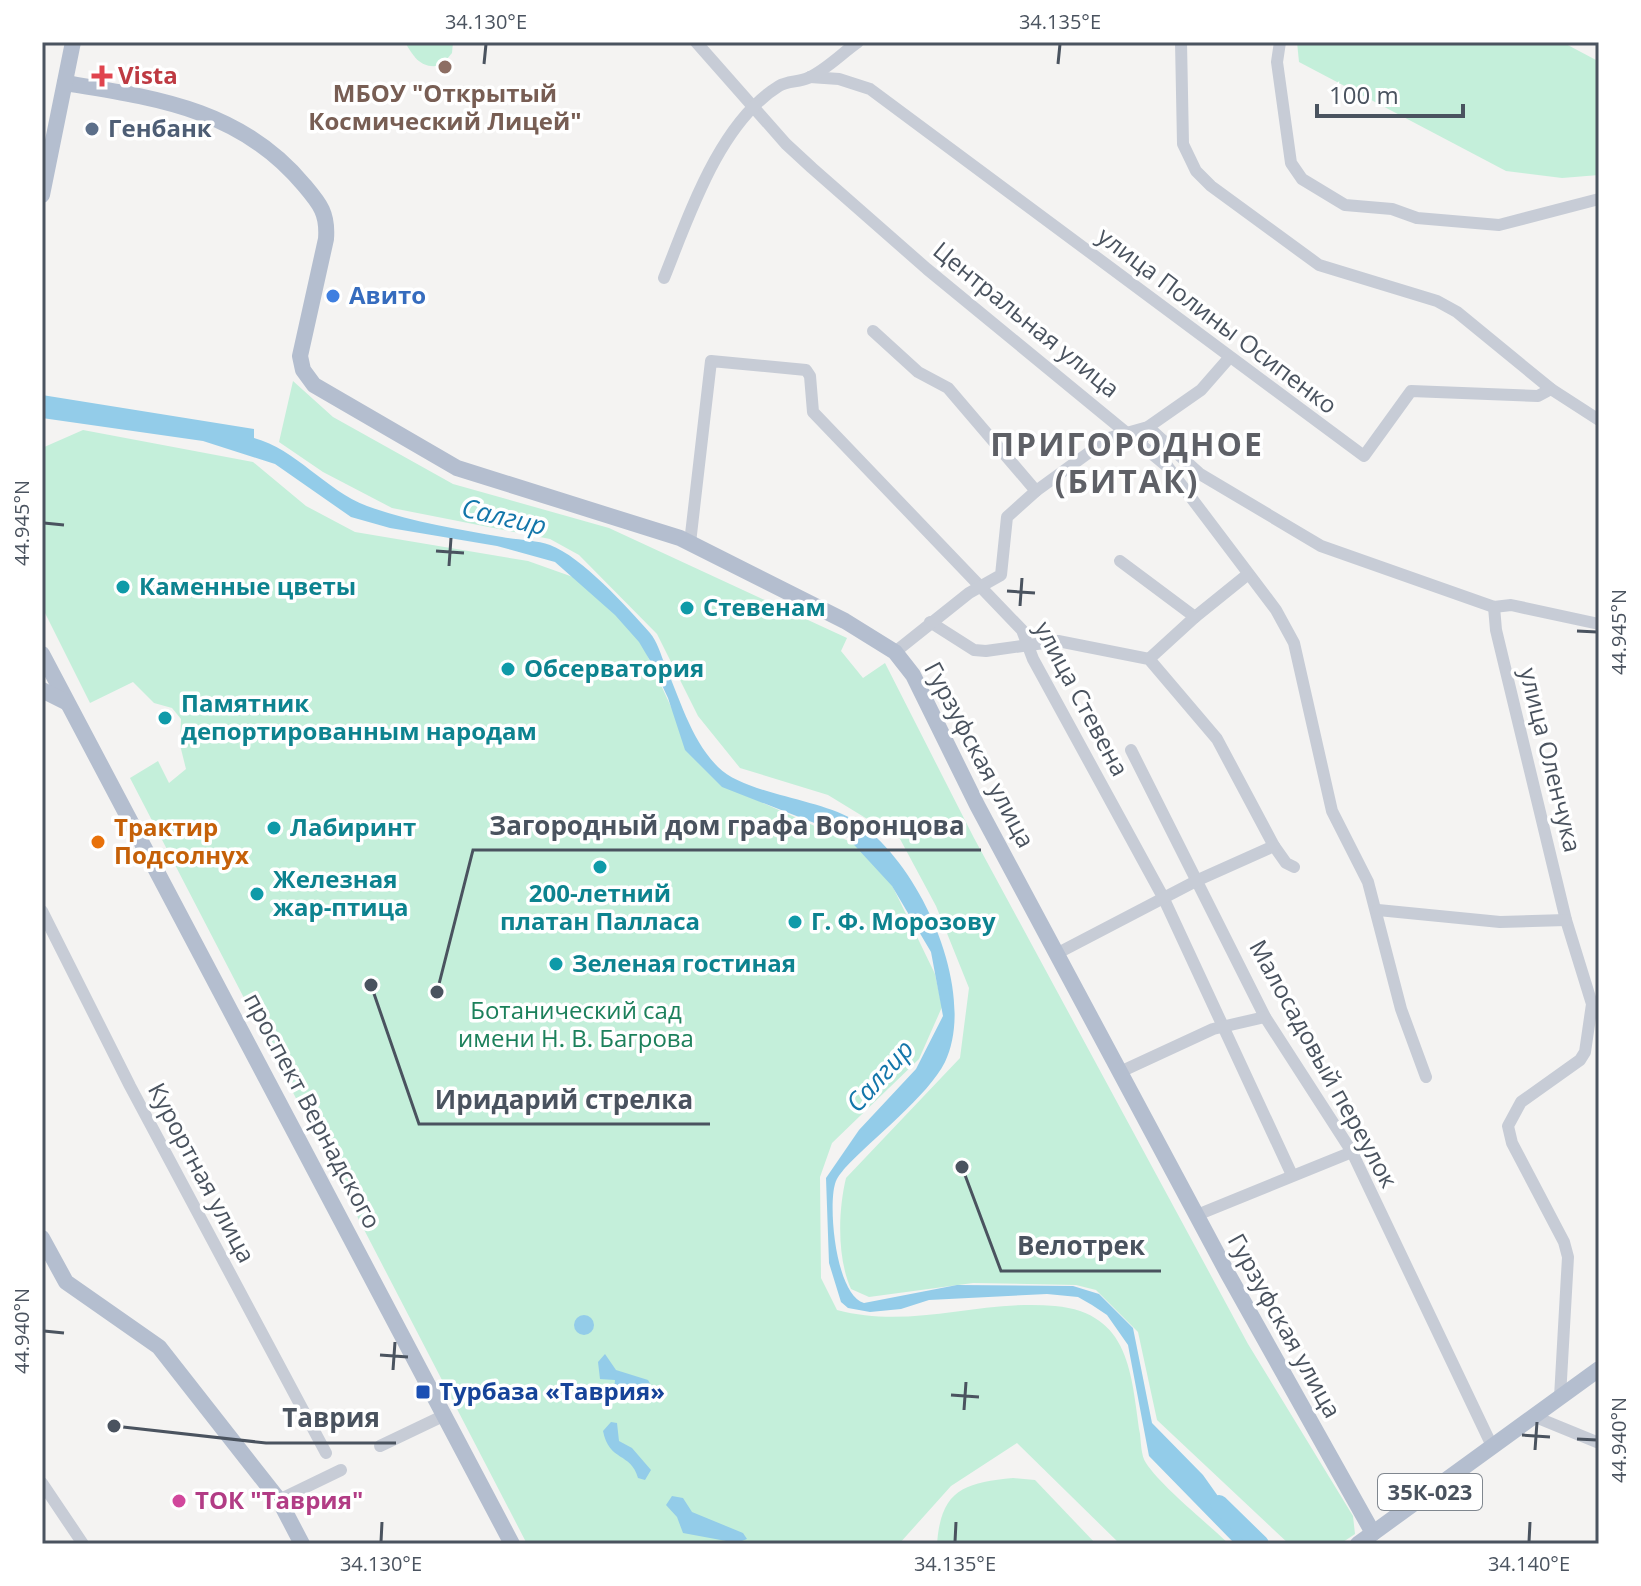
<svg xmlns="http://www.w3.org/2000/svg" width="1641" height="1586" viewBox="0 0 1641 1586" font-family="'Open Sans',sans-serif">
	<rect width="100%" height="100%" fill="#f4f3f2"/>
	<!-- green -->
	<g fill="#c4efda">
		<path d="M405,42H453L452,53L442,65C422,70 414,58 405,42Z"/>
		<path d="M1297,42H1562L1596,60L1599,65V175L1562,178L1506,171L1299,62Z"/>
		<path d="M293,381L333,417L453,484L609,528L847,638L841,651L863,678L885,663L974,838L1248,1344L1353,1516L1355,1534L1340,1544H1289L1157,1420L1138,1332L1096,1290L1076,1285L973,1283L869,1297L851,1289C837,1258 838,1211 846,1178L960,1058L969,988L936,906L900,839L828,795L740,768L698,716L657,634L579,555L550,539L392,508L323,472L279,442Z"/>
		<path d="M83,430L253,462L306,506L355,532L528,561L573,577L616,613L642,644L672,709L723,785L853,843L890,881L935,974L942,1007L919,1059L832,1143L820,1177L821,1278L837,1310C912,1330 980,1299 1055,1306C1131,1313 1131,1375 1140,1434C1141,1442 1141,1456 1146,1463C1160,1485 1208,1524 1229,1544H1120L1017,1443L951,1486L899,1544H527L130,778L158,761L169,783L186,769L180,745L181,719L172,708L154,703L133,682L90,703L42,607V448Z"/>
		<path d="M1013,1478L1035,1480L1096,1544H937C941,1490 963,1483 1013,1478Z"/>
	</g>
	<!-- water -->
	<g fill="#93cce9">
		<path d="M42,395L254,429V438C296,449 325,490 367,506C410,522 457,529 502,537C517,540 536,540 550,545C582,557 627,607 650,633C657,641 661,655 665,665C680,699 691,740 718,767C745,794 815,798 852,819C917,856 979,990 945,1062C928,1096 873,1138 845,1168C841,1173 837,1177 835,1184C828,1208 836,1295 864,1303L957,1285L1073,1286L1099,1294L1133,1328L1152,1423L1203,1475L1252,1544H1235L1149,1456L1128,1345L1107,1315L1092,1305L1078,1297L1047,1294L929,1300L901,1309L870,1312L848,1308L841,1302L829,1263L826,1178L859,1130L916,1069L943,1016L931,952L892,886L845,835L722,787L685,750L668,698L652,664L639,642L615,615L555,562L497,546L390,528L351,517L275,464L203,441L42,418Z"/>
		<circle cx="584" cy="1325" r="10"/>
		<path d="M605,1354L616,1370L648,1380L651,1385L641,1394L628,1397L624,1390L614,1391L615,1380L600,1379L598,1362Z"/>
		<path d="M611,1422L617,1423L619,1441L632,1448L651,1470L645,1480L638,1478C631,1452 609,1462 603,1431Z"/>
		<path d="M672,1496L683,1498L692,1512L743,1533L747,1539L737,1543L683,1533L677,1517L666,1505Z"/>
	</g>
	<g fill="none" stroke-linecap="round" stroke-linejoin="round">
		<!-- river -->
		<path stroke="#93cce9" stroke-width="18" d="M1219,1504L1260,1544"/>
		<!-- minor -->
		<g stroke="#c7ccd6" stroke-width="12">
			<path d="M696,42L786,144L812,168L927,269L1168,467L1276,610L1294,643L1332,811L1368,882L1401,1009L1426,1077"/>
			<path d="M1181,42L1183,144L1196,171L1211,186L1319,265L1437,301L1457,312L1551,389"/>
			<path d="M1280,42L1277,62L1291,163L1302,179L1345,205L1392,209L1417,218L1499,225L1599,199"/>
			<path d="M810,77L839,79L870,89L1364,456L1411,391L1538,396L1551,389L1599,420"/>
			<path d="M664,278C689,216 719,123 779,86C787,81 799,82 808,78C826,70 842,53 858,42"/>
			<path d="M873,331L918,372L948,388L1036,491"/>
			<path d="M1141,443L1148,427L1200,474L1321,546L1494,607L1511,605L1599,624"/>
			<path d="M690,543L711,361L806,370L810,376L813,412L1022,630L1033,659L1163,897L1292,1175"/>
			<path d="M1120,561L1195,617L1247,575"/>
			<path d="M1494,607L1496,630L1566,920L1592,1004L1585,1052L1580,1060L1521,1102L1508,1126L1512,1143L1564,1242L1568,1257L1560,1397"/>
			<path d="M930,622L974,650L986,651L1058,641L1149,659L1217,739L1274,846L1286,863L1294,867"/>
			<path d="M895,652L969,593L1001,575L1007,517L1036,491L1109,438L1148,427L1201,390L1229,358"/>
			<path d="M1149,659L1195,617"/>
			<path d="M1131,750L1265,1017L1352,1152L1492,1446"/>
			<path d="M1378,910L1500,922L1566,920"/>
			<path d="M42,911L130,1086L326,1453"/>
			<path d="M1058,953L1198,880L1274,846"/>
			<path d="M1120,1072L1213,1029L1265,1017"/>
			<path d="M1197,1215L1352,1152"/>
			<path d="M1533,1416L1599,1443"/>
			<path d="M380,1446L445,1415"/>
			<path d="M42,1483L83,1544"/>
			<path d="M279,1500L341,1470"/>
		</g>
		<!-- major -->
		<g stroke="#b4becf" stroke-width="16">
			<path d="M65,83C156,98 241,109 304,185C320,204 328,213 326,239L300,356L303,370L314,385L457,468L680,538L845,621L895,652L913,675L977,805L1228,1274L1373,1533"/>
			<path d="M42,195L73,42"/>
			<path d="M42,654L512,1544"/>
			<path d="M42,690L66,702"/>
			<path d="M42,1238L66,1282L159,1347L279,1500L302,1544"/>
			<path d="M1358,1544L1599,1369"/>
		</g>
	</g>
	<!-- ticks -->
	<path fill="none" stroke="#4a535f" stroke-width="3" d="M484,64L486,44M1058,64L1060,44M44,523L64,525M436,551L464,553M449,566L451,538M1007,591L1035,593M1020,606L1022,578M1577,631L1597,632M44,1331L64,1333M380,1355L408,1357M393,1370L395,1342M951,1395L979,1397M964,1410L966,1382M1522,1435L1550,1437M1577,1439L1597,1440M1535,1450L1537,1422M381,1542L382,1522M955,1542L956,1522M1529,1542L1530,1522"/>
	<!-- markers -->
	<circle fill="#8d6e63" stroke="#fff" stroke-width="3" cx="445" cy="67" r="8"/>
	<path fill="#e0444e" stroke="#fff" stroke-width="3" d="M98 64h8v8h8v8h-8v8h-8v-8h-8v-8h8z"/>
	<circle fill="#5c6f8a" stroke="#fff" stroke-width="3" cx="92" cy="129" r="8"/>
	<circle fill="#3f7fe0" stroke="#fff" stroke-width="3" cx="333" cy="296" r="8"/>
	<g fill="#0f9aa8" stroke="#fff" stroke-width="3">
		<circle cx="123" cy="587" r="8"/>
		<circle cx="687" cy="608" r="8"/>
		<circle cx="508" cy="669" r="8"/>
		<circle cx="165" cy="718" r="8"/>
		<circle cx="274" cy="828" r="8"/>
		<circle cx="600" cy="867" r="8"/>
		<circle cx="257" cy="894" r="8"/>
		<circle cx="795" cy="922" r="8"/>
		<circle cx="556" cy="964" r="8"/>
	</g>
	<circle fill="#e8710a" stroke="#fff" stroke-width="3" cx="98" cy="842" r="8"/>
	<rect fill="#1a4fb4" stroke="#fff" stroke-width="3" x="415" y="1384" width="16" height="16" rx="4"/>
	<circle fill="#d1479c" stroke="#fff" stroke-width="3" cx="179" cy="1501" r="8"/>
	<g text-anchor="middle" stroke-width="7" stroke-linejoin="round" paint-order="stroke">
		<!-- shield labels -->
		<rect fill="#fff" stroke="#80878f" stroke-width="2" x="1378" y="1474" width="104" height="36" rx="6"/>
		<g font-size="22" font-weight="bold" fill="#4a535f">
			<text x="1430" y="1500">35К-023</text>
		</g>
		<!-- health labels -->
		<g font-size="24" font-weight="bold" fill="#be3a42" stroke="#fff" text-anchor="start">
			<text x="118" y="84">Vista</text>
		</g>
		<!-- education labels -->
		<g font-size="24" font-weight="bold" fill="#785e54" stroke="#fff">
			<text x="445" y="102">МБОУ "Открытый<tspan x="445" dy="28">Космический Лицей"</tspan></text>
		</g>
		<!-- service labels -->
		<g font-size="24" font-weight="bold" fill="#4e5e75" stroke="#fff" text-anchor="start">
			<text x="108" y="137">Генбанк</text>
		</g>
		<!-- shop labels -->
		<g font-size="24" font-weight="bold" fill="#366cbe" stroke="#fff" text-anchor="start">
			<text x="349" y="304">Авито</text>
		</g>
		<!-- street labels -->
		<g font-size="24" fill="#4a535f" stroke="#fff">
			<text transform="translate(1026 320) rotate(39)" y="8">Центральная улица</text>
			<text transform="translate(1217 321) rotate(37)" y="8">улица Полины Осипенко</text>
			<text transform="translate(1081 699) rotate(62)" y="8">улица Стевена</text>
			<text transform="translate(979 755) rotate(62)" y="8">Гурзуфская улица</text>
			<text transform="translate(1550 760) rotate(76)" y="8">улица Оленчука</text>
			<text transform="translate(1323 1064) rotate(61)" y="8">Малосадовый переулок</text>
			<text transform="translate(312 1111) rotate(62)" y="8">проспект Вернадского</text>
			<text transform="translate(201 1173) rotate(62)" y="8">Курортная улица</text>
			<text transform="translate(1284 1326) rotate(61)" y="8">Гурзуфская улица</text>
		</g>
		<!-- culture labels -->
		<g font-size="24" font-weight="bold" fill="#0d838f" stroke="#fff" text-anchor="start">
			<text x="139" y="595">Каменные цветы</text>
			<text x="703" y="616">Стевенам</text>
			<text x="524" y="677">Обсерватория</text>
			<text x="181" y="712">Памятник<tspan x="181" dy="28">депортированным народам</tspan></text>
			<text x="290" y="836">Лабиринт</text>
			<text x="273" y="888">Железная<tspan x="273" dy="28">жар-птица</tspan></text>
			<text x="600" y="902" text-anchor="middle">200-летний<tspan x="600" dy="28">платан Палласа</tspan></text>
			<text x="811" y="930">Г. Ф. Морозову</text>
			<text x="572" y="972">Зеленая гостиная</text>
		</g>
		<!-- food labels -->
		<g font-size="24" font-weight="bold" fill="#c56008" stroke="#fff" text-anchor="start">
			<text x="114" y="836">Трактир<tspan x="114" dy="28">Подсолнух</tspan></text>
		</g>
		<!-- park labels -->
		<g font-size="24" fill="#1c805b" stroke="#fff">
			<text x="576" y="1019">Ботанический сад<tspan x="576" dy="28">имени Н. В. Багрова</tspan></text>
		</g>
		<!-- transit labels -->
		<g font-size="24" font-weight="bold" fill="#164399" stroke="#fff" text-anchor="start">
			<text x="439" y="1400">Турбаза «Таврия»</text>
		</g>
		<!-- hotel labels -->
		<g font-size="24" font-weight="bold" fill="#b23c85" stroke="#fff" text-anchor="start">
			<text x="195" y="1509">ТОК "Таврия"</text>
		</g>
		<!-- water labels -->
		<g font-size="26" font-style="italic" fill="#1376aa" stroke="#fff">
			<text transform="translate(504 517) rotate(13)" y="9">Салгир</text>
			<text transform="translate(880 1076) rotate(-48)" y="9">Салгир</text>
		</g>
		<!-- district labels -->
		<g font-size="32" font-weight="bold" letter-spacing="2" fill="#5f6167" stroke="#fff">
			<text x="1127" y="456">ПРИГОРОДНОЕ<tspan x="1127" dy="37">(БИТАК)</tspan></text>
		</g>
	</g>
	<!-- callouts -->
	<path fill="none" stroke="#4a535f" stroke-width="3" d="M437 992L473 850H981M371 985L419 1124H710M962 1167L1001 1271H1161M114 1426L266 1443H396"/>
	<g fill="#4a535f" stroke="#fff" stroke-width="3">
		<circle cx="437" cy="992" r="8"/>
		<circle cx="371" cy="985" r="8"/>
		<circle cx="962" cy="1167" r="8"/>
		<circle cx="114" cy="1426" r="8"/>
	</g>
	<g font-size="26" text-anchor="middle" font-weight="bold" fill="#4a535f" stroke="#fff" stroke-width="7" stroke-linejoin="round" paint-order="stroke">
		<text x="727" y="835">Загородный дом графа Воронцова</text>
		<text x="564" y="1109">Иридарий стрелка</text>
		<text x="1081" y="1255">Велотрек</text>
		<text x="331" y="1427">Таврия</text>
	</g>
	<!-- border -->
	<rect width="1641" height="1586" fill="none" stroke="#ffffff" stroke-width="88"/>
	<!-- scale -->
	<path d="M1317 104v12h146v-12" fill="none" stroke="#4a535f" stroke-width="4"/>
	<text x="1329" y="104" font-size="24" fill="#4a535f" stroke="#ffffff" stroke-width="6" paint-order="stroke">100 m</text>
	<rect x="44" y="44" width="1553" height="1498" fill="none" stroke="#4a535f" stroke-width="3"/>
	<g font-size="20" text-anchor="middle" fill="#4a535f">
		<text x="486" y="29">34.130°E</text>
		<text x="1060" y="29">34.135°E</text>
		<text transform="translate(22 523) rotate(-90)" y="7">44.945°N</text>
		<text transform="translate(1619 632) rotate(-90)" y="7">44.945°N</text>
		<text transform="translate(22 1331) rotate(-90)" y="7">44.940°N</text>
		<text transform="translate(1619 1440) rotate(-90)" y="7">44.940°N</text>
		<text x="381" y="1571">34.130°E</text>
		<text x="955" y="1571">34.135°E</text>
		<text x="1529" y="1571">34.140°E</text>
	</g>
</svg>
